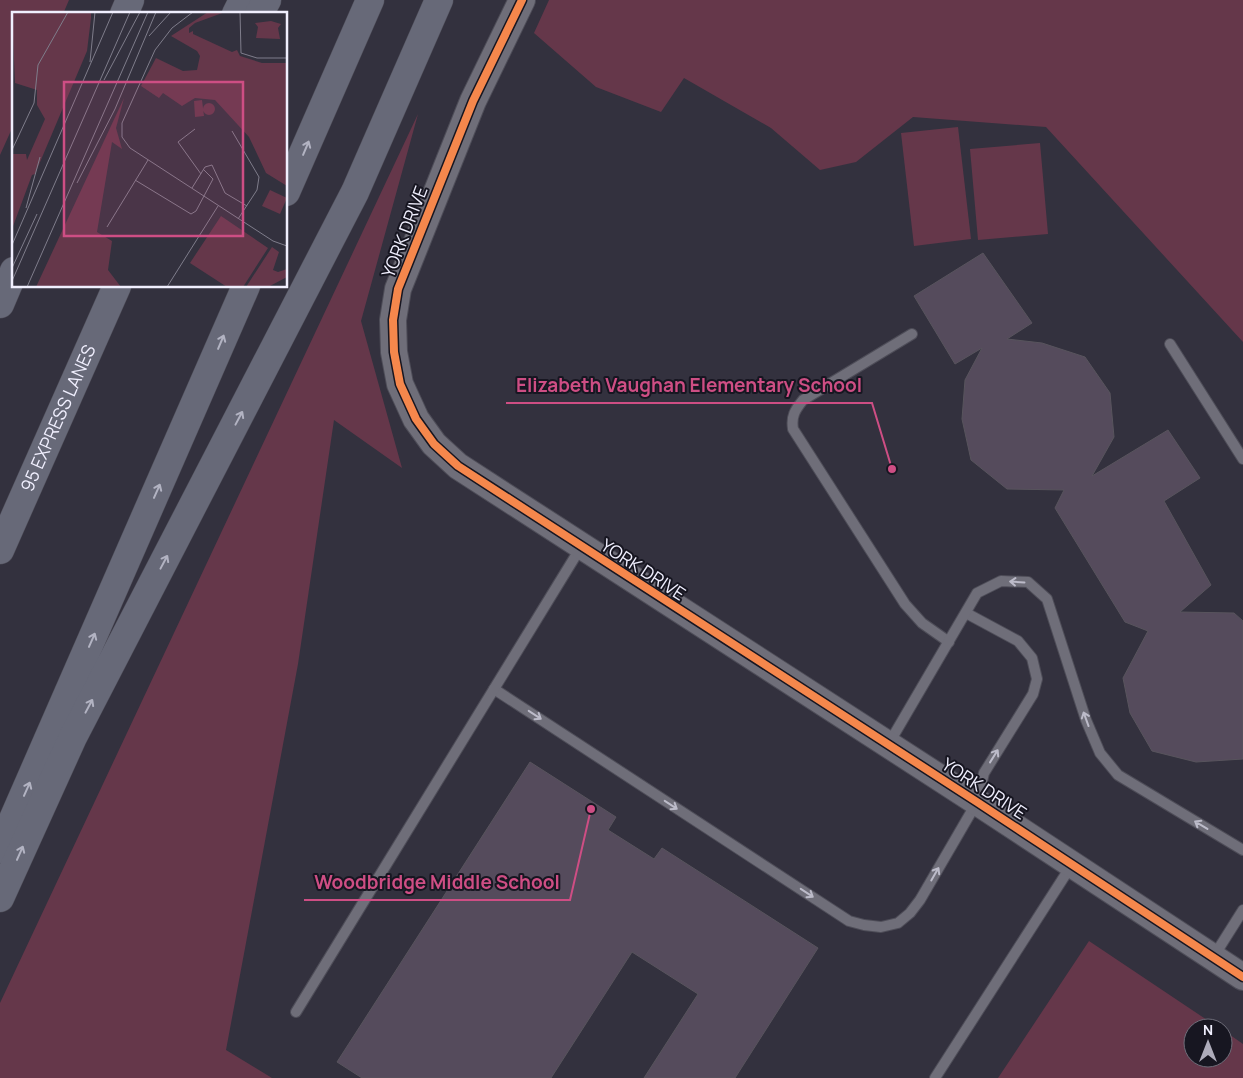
<svg xmlns="http://www.w3.org/2000/svg" width="1243" height="1078" viewBox="0 0 1243 1078" font-family="Manrope,sans-serif">
	<rect width="100%" height="100%" fill="#33313e"/>
	<!-- green -->
	<g fill="#65374a">
		<path d="M0,0H69L63,14H14V124L0,155Z"/>
		<path d="M549,0H1243V342L1046,127L913,117L856,162L820,170L771,128L684,78L661,112L596,87L534,33Z"/>
		<path d="M418,114L361,321L402,468L334,420L298,664L226,1050L272,1078H0V1003Z"/>
		<path d="M958,127L971,239L914,246L901,133Z"/>
		<path d="M1040,143L1048,234L978,240L970,149Z"/>
		<path d="M1089,941L1219,1028H1193V1058H1223V1030L1243,1044V1078H998Z"/>
	</g>
	<!-- building -->
	<g fill="#554b5c" stroke="#58545d">
		<path d="M983,253L1032,323L1007,339L1042,343L1085,357L1110,393L1114,437L1092,476L1168,430L1200,478L1164,501L1211,585L1180,612L1234,613L1243,621V759L1196,762L1152,751L1130,713L1123,678L1148,631L1125,622L1055,508L1064,490L1007,489L971,460L962,419L965,380L982,348L955,364L914,296Z"/>
		<path d="M530,762L616,817L608,830L654,859L662,848L818,948L735,1078H644L698,994L632,952L551,1078H362L337,1062Z"/>
	</g>
	<g fill="none" stroke-linecap="round" stroke-linejoin="round">
		<defs>
			<g id="service">
				<path d="M912,334L803,400C795,410 791,416 793,429L905,604L922,623L949,642"/>
				<path d="M1170,344L1243,459"/>
				<path d="M494,689L849,921L864,925L881,927L898,923L910,913L920,900L977,802L984,773L1033,694L1037,679L1032,658L1018,641L966,613"/>
				<path d="M888,745L977,593L1001,581L1028,582L1047,599L1086,720L1100,753L1118,775L1243,850"/>
				<path d="M1214,956L1243,910"/>
				<path d="M296,1012L581,547"/>
				<path d="M935,1078L1071,866"/>
			</g>
			<path id="tertiary" d="M522,0L473,101L398,289L393,320L394,352L400,384L416,419L434,444L458,466L977,802L1243,977"/>
			<g id="motorway">
				<path d="M124,14L130,0"/>
				<path d="M236,14L243,0"/>
				<path d="M259,14L267,0"/>
				<path d="M286,192L370,0"/>
				<path d="M0,304L14,271"/>
				<path id="s1" d="M0,550L117,286"/>
				<path d="M0,849L246,286"/>
				<path d="M0,898L73,737L355,192L439,0"/>
			</g>
		</defs>
		<!-- service casing -->
		<use href="#service" stroke="#4e4d58" stroke-width="12"/>
		<!-- tertiary casing -->
		<use href="#tertiary" stroke="#4e4d58" stroke-width="28"/>
		<!-- motorway casing -->
		<use href="#motorway" stroke="#4e4d58" stroke-width="29"/>
		<!-- service -->
		<use href="#service" stroke="#6f6e79" stroke-width="10"/>
		<!-- tertiary -->
		<use href="#tertiary" stroke="#6f6e79" stroke-width="26"/>
		<!-- motorway -->
		<use href="#motorway" stroke="#676978" stroke-width="28"/>
		<defs>
			<path id="cycleway" d="M522,0L473,101L398,289L393,320L394,352L400,384L416,419L434,444L458,466L977,802L1243,977"/>
		</defs>
		<!-- cycleway casing -->
		<use href="#cycleway" stroke="#171621" stroke-width="11"/>
		<!-- cycleway -->
		<use href="#cycleway" stroke="#f5874c" stroke-width="8"/>
	</g>
	<!-- one-way arrows -->
	<defs><path id="oneway-shaft" d="M-6 0H5M1.5-3L5.5 0L1.5 3" fill="none" stroke-width="1.6" stroke-linecap="round" stroke-linejoin="round" transform="scale(1.25)"/></defs>
	<g stroke="#b2b3c2">
		<use href="#oneway-shaft" transform="translate(306 148) rotate(-67)"/>
		<use href="#oneway-shaft" transform="translate(221 342) rotate(-67)"/>
		<use href="#oneway-shaft" transform="translate(239 418) rotate(-62)"/>
		<use href="#oneway-shaft" transform="translate(157 491) rotate(-66)"/>
		<use href="#oneway-shaft" transform="translate(164 562) rotate(-62)"/>
		<use href="#oneway-shaft" transform="translate(92 640) rotate(-66)"/>
		<use href="#oneway-shaft" transform="translate(89 706) rotate(-62)"/>
		<use href="#oneway-shaft" transform="translate(27 789) rotate(-66)"/>
		<use href="#oneway-shaft" transform="translate(20 853) rotate(-66)"/>
	</g>
	<g stroke="#bcbbc9">
		<use href="#oneway-shaft" transform="translate(1017 582) rotate(-176)"/>
		<use href="#oneway-shaft" transform="translate(535 715) rotate(33)"/>
		<use href="#oneway-shaft" transform="translate(1086 719) rotate(-110)"/>
		<use href="#oneway-shaft" transform="translate(994 756) rotate(-58)"/>
		<use href="#oneway-shaft" transform="translate(671 805) rotate(33)"/>
		<use href="#oneway-shaft" transform="translate(1201 825) rotate(-149)"/>
		<use href="#oneway-shaft" transform="translate(935 874) rotate(-60)"/>
		<use href="#oneway-shaft" transform="translate(807 893) rotate(33)"/>
	</g>
	<g text-anchor="middle" stroke-width="4" stroke-linejoin="round" paint-order="stroke">
		<!-- street labels -->
		<g font-size="18" fill="#f0effe" stroke="#171621">
			<text transform="translate(405 232) rotate(-69)" y="6">YORK DRIVE</text>
			<text dy="6" stroke="none"><textPath href="#s1" startOffset="144">95 EXPRESS LANES</textPath></text>
			<text transform="translate(643 570) rotate(33)" y="6">YORK DRIVE</text>
			<text transform="translate(984 789) rotate(33)" y="6">YORK DRIVE</text>
		</g>
	</g>
	<!-- overview -->
	<g transform="translate(12 12)">
		<rect width="275" height="275" fill="#33313e"/>
		<path d="M0,0H79V6L75,39L23,162L20,163L0,217V142H14L15,148L33,107L25,93V78L3,71ZM196,0H213L183,11L177,16V21L181,19V22L220,40L225,38L228,44L250,51H275V174L254,161L237,125L203,88L183,86L170,94L151,81L147,86L129,74L144,46L171,59L185,58L188,44L185,39L159,24ZM259,9L269,12L266,16L268,27L244,26L246,15L243,11ZM112,86L104,116L110,137L100,130L85,220L100,229L96,258L109,275H24ZM190,88L192,104L183,105L182,89ZM191 97a6 6 0 1 1 12 0a6 6 0 1 1-12 0ZM258,178L275,186L268,202L250,194ZM209,204L256,236L231,275H215L178,251ZM260,235L267,240L261,258L266,260L275,257V265L256,275H234Z" fill="#65374a"/>
		<path fill="none" stroke="#7f7d8b" stroke-width="1" d="M181,0L160,16L143,38L110,111V125L118,136L261,229L275,234M228,0L229,41L245,46H275M137,24L159,0M78,50L83,0M92,68L128,0M183,117L166,130L189,162M220,119L247,165L245,178L226,207M0,138L22,91L26,53L56,0M123,168L179,202L184,199L201,167L191,157M65,171L103,97L144,0M180,176L193,155L200,153L213,181L235,194M14,196L28,145M95,215L136,148M0,233L101,0M0,256L25,202M0,269L118,0M15,275L136,0M155,275L206,194"/>
		<path fill="#ce4e84" fill-opacity="0.15" stroke="#ce4e84" stroke-width="2.5" d="M52,70H231V224H52Z"/>
		<rect width="275" height="275" fill="none" stroke="#f0effe" stroke-width="2.5"/>
	</g>
	<!-- callouts -->
	<path fill="none" stroke="#ce4e84" stroke-width="2" d="M892 469L872 403H506M591 809L570 900H304"/>
	<g fill="#ce4e84" stroke="#171621" stroke-width="2">
		<circle cx="892" cy="469" r="5"/>
		<circle cx="591" cy="809" r="5"/>
	</g>
	<g font-size="19" text-anchor="middle" font-weight="bold" fill="#ce4e84" stroke="#171621" stroke-width="4" stroke-linejoin="round" paint-order="stroke">
		<text x="689" y="392">Elizabeth Vaughan Elementary School</text>
		<text x="437" y="889">Woodbridge Middle School</text>
	</g>
	<!-- north arrow -->
	<g transform="translate(1208 1043)"><circle r="24" fill="#171621" stroke="#6e6d79"/>
	<path d="M0-4L9 19L0 12L-9 19Z" fill="#aeacbb"/>
	<text y="-8" font-size="14" font-weight="bold" text-anchor="middle" fill="#f0effe">N</text>
	</g>
</svg>
